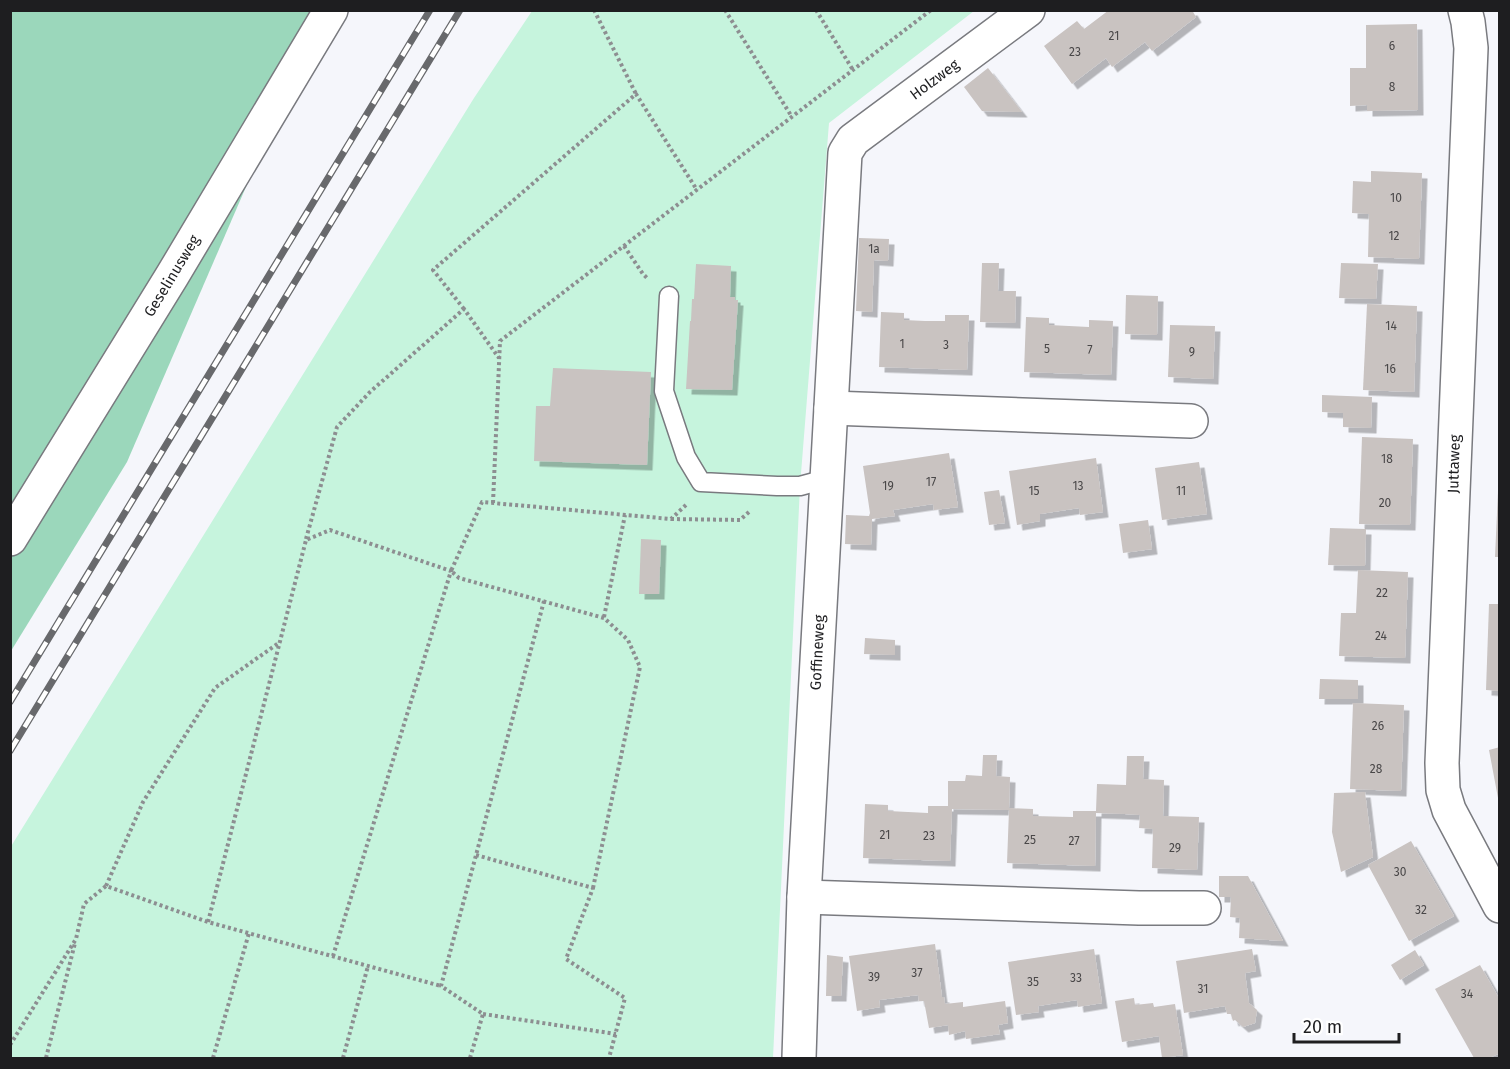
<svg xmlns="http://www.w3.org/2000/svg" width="1510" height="1069" viewBox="0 0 1510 1069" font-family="'Fira Sans',sans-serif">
	<defs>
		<filter id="shadow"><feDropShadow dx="5.5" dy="5.5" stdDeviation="0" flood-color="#0004"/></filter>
	</defs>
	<rect width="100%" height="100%" fill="#f5f6fb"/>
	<!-- green -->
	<path fill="#c6f4dd" d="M532,11H974L829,123L800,486L773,1058H11L10,848L474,98Z"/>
	<!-- forest -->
	<path fill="#9bd7bb" d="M11,11H322L127,462L11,651Z"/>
	<!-- building -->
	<g fill="#c9c3c1" filter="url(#shadow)">
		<path d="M1109,10H1192L1196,17L1152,51L1145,42L1112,67L1106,58L1072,84L1044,46L1077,21L1084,29Z"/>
		<path d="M1417,24L1418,110L1367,111V105L1350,106V68H1366V25Z"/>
		<path d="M988,68L1022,112L982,111L964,87Z"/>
		<path d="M1371,171L1422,173L1419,259L1368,257L1369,214L1352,213L1353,181L1371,182Z"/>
		<path d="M859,238L889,239L888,261L874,260L872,312L856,311Z"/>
		<path d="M982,263H999L998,291H1016L1015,323L980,322Z"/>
		<path d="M1341,263L1378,264L1376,299L1339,298Z"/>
		<path d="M696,264L731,266L730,297H735V300H738L732,390L686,389L690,321H691L692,299H694Z"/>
		<path d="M1126,295L1158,296L1157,335L1125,334Z"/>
		<path d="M1367,304L1417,306L1414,392L1363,390Z"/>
		<path d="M881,312L904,313V320L925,321H945V315H969L967,370L879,367Z"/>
		<path d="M1026,317L1049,318V325L1089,327V320L1113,321L1111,375L1024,372Z"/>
		<path d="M1170,325L1215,326L1213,379L1168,377Z"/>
		<path d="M553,368L651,372L647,465L534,461L536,406H550Z"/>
		<path d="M1322,395L1372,397L1371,428L1343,427V413L1322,412Z"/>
		<path d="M1362,437L1413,439L1410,525L1359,524Z"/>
		<path d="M949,453L958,507L934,510L933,504L893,510L895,516L872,519L871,545L845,544L846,515L869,516L870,513L863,466Z"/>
		<path d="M1096,458L1103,512L1080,515L1079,508L1040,514V521L1017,525L1009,471Z"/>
		<path d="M1199,462L1207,514L1162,520L1155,468Z"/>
		<path d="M999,490L1005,523L989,525L984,492Z"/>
		<path d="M1498,491H1500V557H1495Z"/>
		<path d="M1148,520L1152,549L1123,553L1119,524Z"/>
		<path d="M1330,528L1366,529L1365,566L1328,565Z"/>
		<path d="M641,539L661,540L659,594H639Z"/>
		<path d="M1358,570L1408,572L1405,658L1339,656L1341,613H1356Z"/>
		<path d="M1489,604H1500V691L1486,690Z"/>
		<path d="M865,638L895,640V655L864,654Z"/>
		<path d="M1320,679L1358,680V699H1319Z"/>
		<path d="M1353,703L1404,705L1401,791L1350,789Z"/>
		<path d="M1500,747V797L1498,798L1489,750Z"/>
		<path d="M983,755H997L996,776L1010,777L1009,808L1033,809V816L1073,817V811H1096L1097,784L1126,785L1127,756H1144L1143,779L1164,780L1163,816L1199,817L1197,870L1152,868L1153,829L1139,828L1140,815L1125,814L1096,813L1095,866L1007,863L1009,810L952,809L950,861L863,858L865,804L888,805V811L928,813V806H948V781H965L966,775L982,776Z"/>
		<path d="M1365,792L1373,857L1341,872L1332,832L1334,793Z"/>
		<path d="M1411,841L1454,916L1409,941L1368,865Z"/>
		<path d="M1219,876H1248L1283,941L1239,938L1240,918L1230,917L1231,897H1219Z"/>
		<path d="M935,944L942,997H944L945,1004L963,1002V1007L1005,1001L1008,1023L998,1025L1000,1034L966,1039L965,1031L949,1035L948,1025L929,1028L924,1001H919L918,995L879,1000L880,1007L857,1011L849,956Z"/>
		<path d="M1094,949L1102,1003L1078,1007L1077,1000L1057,1003L1038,1006L1039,1012L1016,1015L1008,962Z"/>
		<path d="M1252,949L1256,971L1245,973L1249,1003L1257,1010L1255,1023L1243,1027L1235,1020L1233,1021L1231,1014H1227L1225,1006L1184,1013L1176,961Z"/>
		<path d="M1415,950L1424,965L1400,980L1391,965Z"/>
		<path d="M827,955L843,957L841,996H826Z"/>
		<path d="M1480,965L1500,1000V1053L1489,1058H1474L1435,989Z"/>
		<path d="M1134,998L1135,1005L1153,1003L1154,1007L1175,1004L1183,1055L1162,1058L1159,1036L1122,1042L1115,1001Z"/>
	</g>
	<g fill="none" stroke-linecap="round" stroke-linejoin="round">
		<defs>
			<path id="lane" d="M669,296L664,391L686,457L701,482L777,486H800L826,479"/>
			<g id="street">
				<path d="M1465,10L1468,22L1471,48L1442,763L1443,790L1449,810L1500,906"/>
				<path d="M831,408L1191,421"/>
				<path id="s1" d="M10,539L172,276L331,10"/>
				<path d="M804,897L1139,908H1204"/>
				<path id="s2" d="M799,1058L804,897L845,153L853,140L1028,10"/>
			</g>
		</defs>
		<!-- lane casing -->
		<use href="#lane" stroke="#797a7f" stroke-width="21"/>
		<!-- street casing -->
		<use href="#street" stroke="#797a7f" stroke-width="36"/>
		<!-- path -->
		<g stroke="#8d8e91" stroke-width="4" stroke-dasharray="3 3" stroke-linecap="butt">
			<path d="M594,10L636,94"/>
			<path d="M725,10L792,117"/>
			<path d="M816,10L853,70"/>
			<path d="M624,246L643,274L648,279"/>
			<path d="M464,309L433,270L636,94L697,190"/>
			<path d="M493,503L500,341L931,10"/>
			<path d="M671,519L740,520L750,511"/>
			<path d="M306,539L337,427L370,392L464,309L499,358"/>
			<path d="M604,617L625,515"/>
			<path d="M476,855L593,888L566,959L625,998L609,1058"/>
			<path d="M106,886L143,802L215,688L280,642"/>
			<path d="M593,888L640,667L628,640L604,618L459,578L451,571L482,502L671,519L687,504"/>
			<path d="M208,922L306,540L330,530L451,571L333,956"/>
			<path d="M483,1014L616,1034"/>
			<path d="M10,1045L76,939L84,904L106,886L208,922L441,986"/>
			<path d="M46,1058L75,943"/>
			<path d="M213,1058L249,933"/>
			<path d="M343,1058L368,966"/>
			<path d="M470,1058L483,1014L441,986L544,601"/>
		</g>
		<!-- lane -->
		<use href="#lane" stroke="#fff" stroke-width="18"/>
		<!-- street -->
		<use href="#street" stroke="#fff" stroke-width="33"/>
		<defs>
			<g id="rail">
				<path d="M10,702L430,10"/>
				<path d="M10,751L460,10"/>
			</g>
		</defs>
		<!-- rail casing -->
		<use href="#rail" stroke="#68696c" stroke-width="7"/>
		<!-- rail -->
		<use href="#rail" stroke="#fff" stroke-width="4.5" stroke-dasharray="14" stroke-linecap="butt"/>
	</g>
	<g text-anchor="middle" stroke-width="4.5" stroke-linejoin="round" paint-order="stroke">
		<!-- number labels -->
		<g font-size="12" fill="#494748">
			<text x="1114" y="40">21</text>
			<text x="1392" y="50">6</text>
			<text x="1075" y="56">23</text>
			<text x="1392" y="91">8</text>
			<text x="1396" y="202">10</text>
			<text x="1394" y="240">12</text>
			<text x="874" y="253">1a</text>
			<text x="1391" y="330">14</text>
			<text x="902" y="348">1</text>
			<text x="946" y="349">3</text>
			<text x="1047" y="353">5</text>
			<text x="1090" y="354">7</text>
			<text x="1192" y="356">9</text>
			<text x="1390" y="373">16</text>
			<text x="1387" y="463">18</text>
			<text x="931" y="486">17</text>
			<text x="888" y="490">19</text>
			<text x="1078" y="490">13</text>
			<text x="1034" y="495">15</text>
			<text x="1181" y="495">11</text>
			<text x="1385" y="507">20</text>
			<text x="1382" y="597">22</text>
			<text x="1381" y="640">24</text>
			<text x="1378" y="730">26</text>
			<text x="1376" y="773">28</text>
			<text x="885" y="839">21</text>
			<text x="929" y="840">23</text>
			<text x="1030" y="844">25</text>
			<text x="1074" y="845">27</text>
			<text x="1175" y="852">29</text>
			<text x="1400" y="876">30</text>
			<text x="1421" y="914">32</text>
			<text x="917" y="977">37</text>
			<text x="874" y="981">39</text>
			<text x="1076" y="982">33</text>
			<text x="1033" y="986">35</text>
			<text x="1203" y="993">31</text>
			<text x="1467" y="998">34</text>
		</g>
		<!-- street labels -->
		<g font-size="15" fill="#1e1e20" stroke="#fff">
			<text dy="5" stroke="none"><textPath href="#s2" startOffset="1023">Holzweg</textPath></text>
			<text dy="5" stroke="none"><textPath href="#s1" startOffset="309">Geselinusweg</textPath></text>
			<text transform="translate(1454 464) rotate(-88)" y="5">Juttaweg</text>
			<text dy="5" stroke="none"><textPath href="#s2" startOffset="406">Goffineweg</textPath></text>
		</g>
	</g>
	<!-- border -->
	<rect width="1510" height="1069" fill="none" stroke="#1e1e20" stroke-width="24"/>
	<!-- scale -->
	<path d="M1294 1033v9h105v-9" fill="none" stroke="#1e1e20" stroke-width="3"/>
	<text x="1303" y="1033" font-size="18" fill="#1e1e20" stroke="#ffffff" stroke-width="4.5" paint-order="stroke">20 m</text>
</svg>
